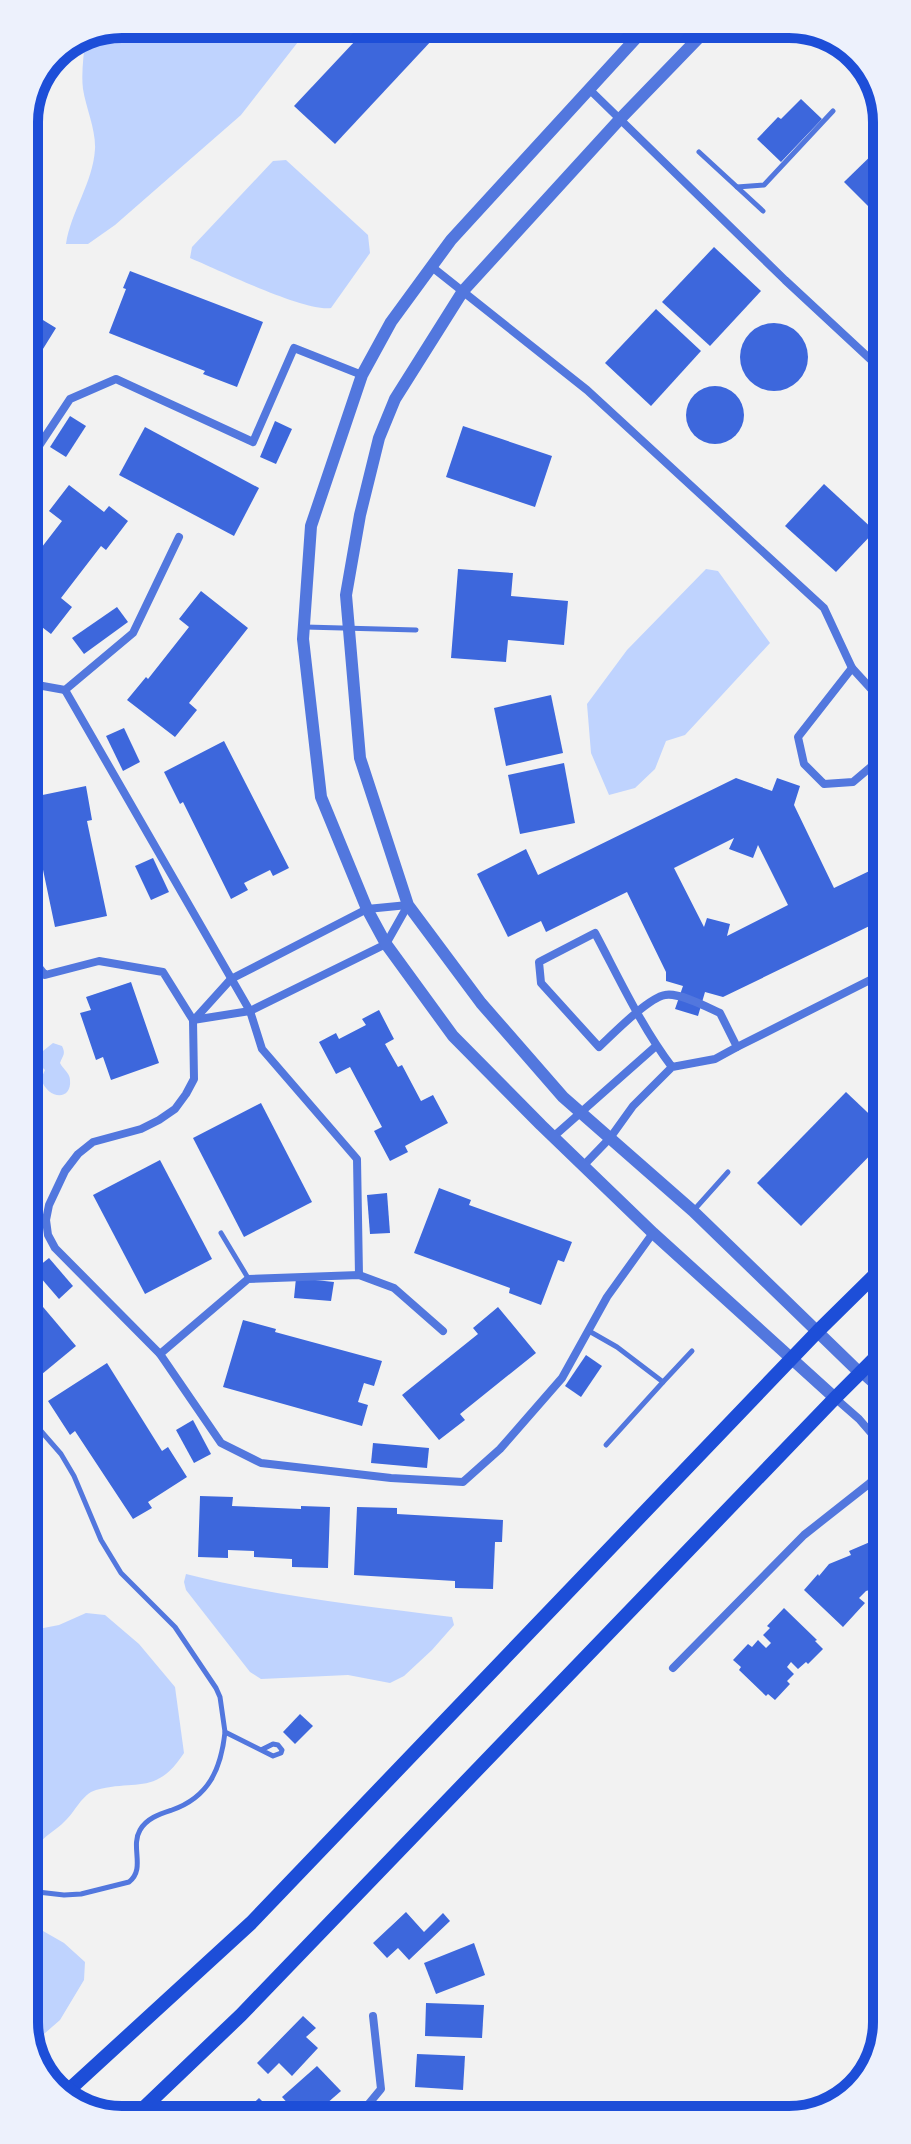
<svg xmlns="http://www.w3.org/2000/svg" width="911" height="2144" viewBox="0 0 911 2144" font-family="'Fira Sans Condensed',sans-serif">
	<rect width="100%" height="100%" fill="#f2f2f2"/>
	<!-- water -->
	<g fill="#bfd3fe">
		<path d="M121,24H312L241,115L115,225L88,244H66C71,211 93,183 95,149C96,130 86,108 83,89C81,73 84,55 85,39Z"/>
		<path d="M286,160L368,235L370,253L331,308C304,312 219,270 190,258L192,247L273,161Z"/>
		<path d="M706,569L718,571L770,643L685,735L666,741L655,769L635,788L609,795L591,753L587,704L627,650Z"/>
		<path d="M53,1043L62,1046C66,1054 63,1055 60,1063C63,1069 70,1073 70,1080C72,1101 48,1100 41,1079L45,1070L40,1065H34L29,1058L30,1054L43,1051Z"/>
		<path d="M186,1574C274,1596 362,1606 452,1617L454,1625L432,1650L404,1676L390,1683L348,1675L261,1679L250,1672L186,1590L184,1582Z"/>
		<path d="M86,1613L105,1615L139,1644L175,1687L184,1753C156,1796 136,1779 96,1790C82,1794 75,1812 65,1821C57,1830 43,1836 37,1847C34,1852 32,1859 31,1864L29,1865L28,1631L59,1625Z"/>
		<path d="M29,1913H32L36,1927L64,1943L85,1962L84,1980L60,2020L29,2047Z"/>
	</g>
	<!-- building -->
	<g fill="#3d67dc" fill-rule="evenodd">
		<path d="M371,24H447L335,144L294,106Z"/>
		<path d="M801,99L822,119L781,162L757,139L778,117L781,119Z"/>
		<path d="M882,145V220L844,182Z"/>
		<path d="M714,247L761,291L710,346L662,302Z"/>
		<path d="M130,271L263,322L237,387L203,374L205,371L109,333L126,289L123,288Z"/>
		<path d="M25,309L56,328L38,357L35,355L25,372Z"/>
		<path d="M656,309L701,351L651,406L605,363Z"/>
		<circle cx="774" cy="357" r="34"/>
		<circle cx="715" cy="415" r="29"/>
		<path d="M70,416L86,426L66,457L50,447Z"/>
		<path d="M275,421L292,429L276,464L260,457Z"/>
		<path d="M463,426L552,456L535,507L446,477Z"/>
		<path d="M145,427L259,488L234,536L119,475Z"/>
		<path d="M824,484L875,531L836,572L785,526Z"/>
		<path d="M69,485L104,512L109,506L128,521L106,550L101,546L61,598L72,607L51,634L25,614V569L62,521L49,511Z"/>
		<path d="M458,569L513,573L511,596L568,601L564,645L508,640L506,662L451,658Z"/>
		<path d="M201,591L248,628L189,703L197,710L175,737L127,700L146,677L148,679L189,627L179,619Z"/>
		<path d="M117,607L128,622L84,654L72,638Z"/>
		<path d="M551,695L563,753L506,766L494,708Z"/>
		<path d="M124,728L140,762L123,771L106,736Z"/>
		<path d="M224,741L289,868L273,876L270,870L244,883L248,890L231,899L183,802L180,804L164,772Z"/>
		<path d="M564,763L575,823L520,834L508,775Z"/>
		<path d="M736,778L772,791L777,778L800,786L794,805L834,888L884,864V919L723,997L705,992L698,1016L675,1009L683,986L666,981V972L627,892L546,932L541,921L508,937L477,874L526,849L538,875ZM734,838L729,849L753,858L758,845L788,905L727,936L730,924L707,918L704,927L674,868Z"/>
		<path d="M86,786L92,820L87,821L107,916L55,927L28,798Z"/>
		<path d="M153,858L169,892L151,900L135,866Z"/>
		<path d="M131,982L159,1063L111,1080L103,1057L96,1060L80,1013L91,1010L86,997Z"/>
		<path d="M379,1010L394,1039L385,1044L398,1067L402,1065L421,1101L433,1095L448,1123L405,1146L408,1152L390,1161L374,1131L382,1127L350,1067L336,1074L319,1042L336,1033L339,1039L366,1025L362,1019Z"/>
		<path d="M846,1092L885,1129V1140L801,1226L757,1183Z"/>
		<path d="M261,1103L312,1202L244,1237L193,1138Z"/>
		<path d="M27,1107L39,1113L27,1135Z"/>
		<path d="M160,1160L212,1259L145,1294L93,1195Z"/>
		<path d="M439,1188L471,1200L469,1205L572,1242L564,1262L558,1260L541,1305L509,1293L510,1288L414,1253Z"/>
		<path d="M387,1193L390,1233L370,1234L367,1195Z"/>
		<path d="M49,1258L73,1286L59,1299L34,1270Z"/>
		<path d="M296,1278L334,1282L331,1301L294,1298Z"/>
		<path d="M27,1288L76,1346L36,1379L27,1369Z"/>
		<path d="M498,1307L536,1353L460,1414L465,1420L439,1440L402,1395L478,1334L473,1328Z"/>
		<path d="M243,1320L276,1329L275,1332L382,1361L374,1386L364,1383L358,1402L368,1405L362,1426L223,1387Z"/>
		<path d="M586,1355L602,1366L581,1397L565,1386Z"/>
		<path d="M107,1363L162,1451L168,1447L187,1477L148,1502L152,1508L133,1519L75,1431L70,1435L48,1401Z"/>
		<path d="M193,1420L211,1454L194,1463L176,1430Z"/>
		<path d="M373,1443L429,1448L427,1468L371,1463Z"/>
		<path d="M200,1496L233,1497L232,1506L301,1509V1506L330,1507L328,1568L292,1567V1559L254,1557V1551L228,1550V1558L198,1557Z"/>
		<path d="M357,1507L397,1508V1514L503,1520L502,1542H495L493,1589L455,1588V1581L354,1575Z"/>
		<path d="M870,1542L872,1546L886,1548V1585L866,1591L859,1598L865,1603L843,1627L804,1590L818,1574L819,1576L829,1564L851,1555L849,1551Z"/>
		<path d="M784,1608L817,1640L815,1641L823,1649L808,1664L806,1662L798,1669L791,1662L787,1667L794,1674L787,1681L790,1684L775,1700L768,1694L766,1696L739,1670L741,1667L733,1660L748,1644L752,1647L758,1640L766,1648L771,1643L763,1635L770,1628L767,1626Z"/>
		<path d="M885,1669H886V1729L872,1726L874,1716H871L879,1679L882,1680Z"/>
		<path d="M300,1714L313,1726L295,1744L283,1732Z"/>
		<path d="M406,1912L424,1932L443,1913L450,1921L409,1960L398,1948L387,1958L373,1943Z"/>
		<path d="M474,1943L485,1975L436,1994L424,1963Z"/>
		<path d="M426,2003L484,2005L482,2038L425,2036Z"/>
		<path d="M303,2016L316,2028L306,2037L318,2048L292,2076L279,2063L268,2074L257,2063Z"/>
		<path d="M417,2054L465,2056L463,2090L415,2087Z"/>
		<path d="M317,2066L341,2091L310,2118H301L282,2097Z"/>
		<path d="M259,2098L280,2119H237Z"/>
	</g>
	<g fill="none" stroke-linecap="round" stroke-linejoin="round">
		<!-- service -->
		<g stroke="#5277de" stroke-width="5">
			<path d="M699,152L763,211"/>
			<path d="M737,187L764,185L833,111"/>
			<path d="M305,627L416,630"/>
			<path d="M694,1210L728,1172"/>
			<path d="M221,1233L248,1278"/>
			<path d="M589,1331L617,1347L663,1382L606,1445"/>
			<path d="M663,1382L692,1351"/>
			<path d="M27,1415L61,1454L74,1476L101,1540L121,1573L175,1627L216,1688L220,1697L225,1732L273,1756L281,1753L282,1750L278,1745L273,1744L261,1750"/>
			<path d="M29,1891L64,1895L81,1894L129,1882C146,1869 130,1847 140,1830C147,1818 160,1814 172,1810C209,1797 221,1769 225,1732"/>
		</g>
		<!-- minor -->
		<g stroke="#5277de" stroke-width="8">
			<path d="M590,90L785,280L883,371"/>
			<path d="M432,267L587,390L824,608L852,668L884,703"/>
			<path d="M25,467L70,399L116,379L253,442L294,348L362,375"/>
			<path d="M852,668L798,737L804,764L824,784L853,782L879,760L884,753"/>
			<path d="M26,683L65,690L133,633L179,537"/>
			<path d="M65,690L250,1011L262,1049L357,1159L359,1275"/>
			<path d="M26,951L45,975L99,961L163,972L193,1020L194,1079L186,1094L175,1109L159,1120L141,1129L93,1142L78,1154L65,1171L49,1205L46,1220L48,1235L55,1248L160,1354L221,1443L261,1463L391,1478L463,1482L500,1449L562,1378L607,1297L653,1233"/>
			<path d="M193,1020L250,1011L386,944L408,905"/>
			<path d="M194,1020L231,979L367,909L408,905"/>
			<path d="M737,1047L884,973"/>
			<path d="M553,1137L656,1046"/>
			<path d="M583,1166L610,1138L633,1106L672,1067L715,1059L737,1047L720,1013C707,1007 679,992 665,995C648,998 613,1034 599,1047L541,983L539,962L595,933C619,978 641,1026 672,1067"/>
			<path d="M160,1354L248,1279L359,1275L394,1288L443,1331"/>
			<path d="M860,1373L885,1395"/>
			<path d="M835,1398L859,1419L885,1449"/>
			<path d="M673,1668L804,1535L870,1483L886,1465"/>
			<path d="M357,2118L381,2089L373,2016"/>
		</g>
		<!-- tertiary -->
		<g stroke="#5277de" stroke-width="12">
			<path d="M649,24L451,240L391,322L362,375L311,526L303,639L321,797L367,909L386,944L453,1036L541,1125L653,1233L835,1398"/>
			<path d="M712,24L620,119L463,291L395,399L379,438L360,515L346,595L360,758L408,905L481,1003L563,1097L693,1211L860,1373"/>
		</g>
		<!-- secondary -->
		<g stroke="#1d4ed8" stroke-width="14">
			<path d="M60,2098L251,1923L818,1331L885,1265"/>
			<path d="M131,2120L241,2015L835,1398L885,1348"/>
		</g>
	</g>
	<!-- crop -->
	<path d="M0 0H911V2144H0ZM122 38H789A84 84 0 0 1 873 122V2022A84 84 0 0 1 789 2106H122A84 84 0 0 1 38 2022V122A84 84 0 0 1 122 38Z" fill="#edf1fc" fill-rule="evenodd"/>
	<path fill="none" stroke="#1d4ed8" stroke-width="10" d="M122 38H789A84 84 0 0 1 873 122V2022A84 84 0 0 1 789 2106H122A84 84 0 0 1 38 2022V122A84 84 0 0 1 122 38Z"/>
</svg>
